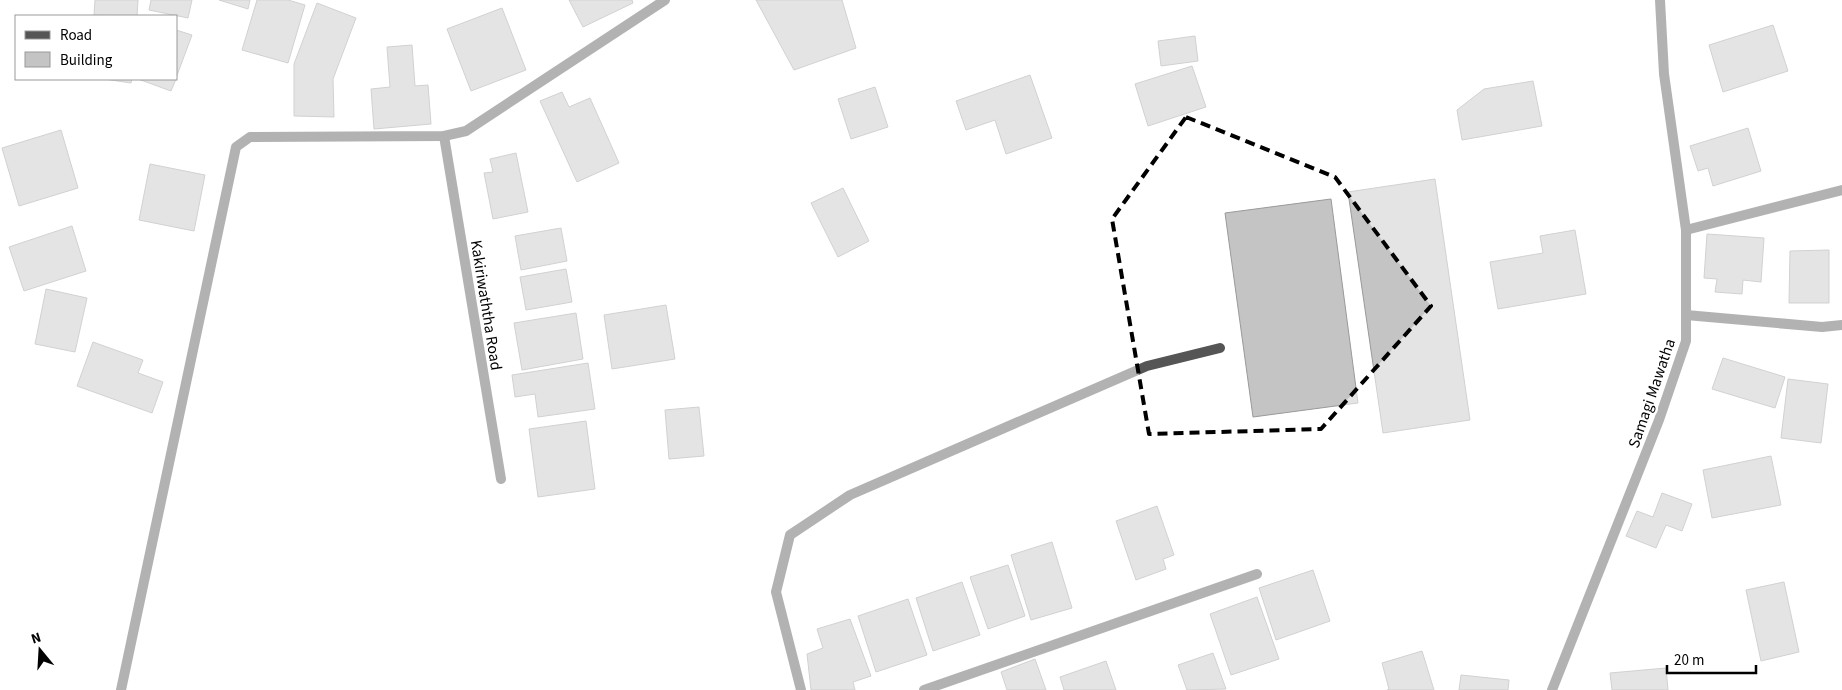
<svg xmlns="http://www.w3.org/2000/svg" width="1842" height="690" viewBox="0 0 1842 690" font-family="'Source Sans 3',sans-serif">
	<rect width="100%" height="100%" fill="#fff"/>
	<!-- building -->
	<g fill="#c4c4c4" stroke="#999">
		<path d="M95,0H138L137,16L94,15Z"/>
		<path d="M151,0H192L188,18L149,10Z"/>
		<path d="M219,0H250L248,9Z"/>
		<path d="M257,0H288L305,5L288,63L242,50Z"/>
		<path d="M569,0H632L633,3L583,27Z"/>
		<path d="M756,0H842L856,48L794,70Z"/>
		<path d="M317,3L356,18L333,79L334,117L294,116V64Z"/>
		<path d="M502,8L526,70L471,91L447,29Z"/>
		<path d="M1773,25L1788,71L1723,92L1709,45Z"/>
		<path d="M176,30L192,35L176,78Z"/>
		<path d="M1195,36L1198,61L1161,66L1158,41Z"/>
		<path d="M412,45L415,86L428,85L431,124L374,129L371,89L390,87L387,47Z"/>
		<path d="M1192,66L1206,107L1148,126L1135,84Z"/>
		<path d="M1030,75L1052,138L1006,154L995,120L966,130L956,101Z"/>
		<path d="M104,79H132L131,83Z"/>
		<path d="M138,79H176L171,91Z"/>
		<path d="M1533,81L1542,126L1462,140L1457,110L1484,89Z"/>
		<path d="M875,87L888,127L851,139L838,99Z"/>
		<path d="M562,92L569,107L590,98L619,163L577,182L540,101Z"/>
		<path d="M1748,128L1761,171L1713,186L1708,168L1698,171L1690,146Z"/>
		<path d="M61,130L78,188L19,206L2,148Z"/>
		<path d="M516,153L528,212L493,219L484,173L493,172L490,159Z"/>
		<path d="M150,164L205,175L194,231L139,220Z"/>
		<path d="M1435,179L1470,420L1383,433L1348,192Z"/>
		<path d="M843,188L869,241L838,257L811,203Z"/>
		<path d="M1331,199L1358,403L1253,417L1225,213Z"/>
		<path d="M72,226L86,271L24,291L9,247Z"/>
		<path d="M561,228L567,261L521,270L515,236Z"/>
		<path d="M1575,230L1586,294L1498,309L1490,262L1543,253L1540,236Z"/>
		<path d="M1707,234L1764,238L1761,282L1743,280L1742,294L1715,292L1717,279L1704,278Z"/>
		<path d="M1829,250V303H1789L1790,251Z"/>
		<path d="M566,269L572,302L526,310L520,277Z"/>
		<path d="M46,289L87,298L75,352L35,344Z"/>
		<path d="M666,305L675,359L612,369L604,315Z"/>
		<path d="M576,313L583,359L522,370L514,323Z"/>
		<path d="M93,342L143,360L138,373L163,382L152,413L77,386Z"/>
		<path d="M1723,358L1785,377L1775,408L1712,389Z"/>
		<path d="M588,363L595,409L538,417L535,394L515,397L512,375Z"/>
		<path d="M1788,379L1828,384L1821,443L1781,438Z"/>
		<path d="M699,407L704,456L669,459L665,410Z"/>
		<path d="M586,421L595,489L538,497L529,429Z"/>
		<path d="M1771,456L1781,505L1712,518L1703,470Z"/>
		<path d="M1662,493L1692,504L1682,531L1666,525L1656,548L1626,536L1637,511L1653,517Z"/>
		<path d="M1157,506L1174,555L1163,559L1166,569L1136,580L1116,521Z"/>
		<path d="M1052,542L1072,608L1031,620L1011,555Z"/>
		<path d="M1008,565L1025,616L988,629L970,577Z"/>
		<path d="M1313,570L1330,621L1276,640L1259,588Z"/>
		<path d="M962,582L980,635L933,651L916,598Z"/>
		<path d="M1784,582L1799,652L1761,661L1746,590Z"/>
		<path d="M1257,597L1279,659L1231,675L1210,614Z"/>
		<path d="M908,599L927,655L876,672L858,616Z"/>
		<path d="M850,619L871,676L853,682L855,690H811L807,654L823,648L817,629Z"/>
		<path d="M1422,651L1434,690H1387L1389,689L1382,663Z"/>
		<path d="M1213,653L1226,689L1187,690L1178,665Z"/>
		<path d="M1035,659L1046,690H1007L1001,672Z"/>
		<path d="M1106,661L1116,690H1064L1060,677Z"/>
		<path d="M1666,668L1668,690H1612L1610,673Z"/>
		<path d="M1461,675L1509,680L1508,690H1459Z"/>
	</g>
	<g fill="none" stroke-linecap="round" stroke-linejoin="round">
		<!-- minor -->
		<g stroke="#555" stroke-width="10">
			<path d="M444,136L501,479"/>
			<path d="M1686,230L1842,190"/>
			<path d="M1686,315L1822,327L1842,325"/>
			<path d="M121,690L236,147L250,137L444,136L466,131L665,0"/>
			<path d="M801,690L776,592L790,535L850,495L1147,366L1220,348"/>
			<path d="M924,690L1257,574"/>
			<path d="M1552,690L1659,420L1686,341V230L1664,74L1660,0"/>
		</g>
	</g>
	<!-- marked area -->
	<path d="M0 0H1842V690H0ZM1186,117L1335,177L1431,306L1321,429L1149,434L1112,219Z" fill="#fff" fill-opacity=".55" fill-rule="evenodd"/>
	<path fill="none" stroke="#000" stroke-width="4" stroke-dasharray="10 6" stroke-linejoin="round" d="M1186,117L1335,177L1431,306L1321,429L1149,434L1112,219Z"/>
	<g text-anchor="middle" stroke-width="5" stroke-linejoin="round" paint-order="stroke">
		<!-- street labels -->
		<g font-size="16" fill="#000" stroke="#fff">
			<text transform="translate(487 305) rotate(81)" y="6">Kakiriwaththa Road</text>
			<text transform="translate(1651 393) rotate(-71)" y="6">Samagi Mawatha</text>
		</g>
	</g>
	<!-- legend -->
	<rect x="15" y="15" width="162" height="65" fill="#ffffff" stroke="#999999"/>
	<rect x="25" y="31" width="25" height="8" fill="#555555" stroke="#999999"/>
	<text x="60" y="40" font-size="15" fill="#000000">Road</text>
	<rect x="25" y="52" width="25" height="15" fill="#c4c4c4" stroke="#999999"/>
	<text x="60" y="65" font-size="15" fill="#000000">Building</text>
	<!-- north arrow -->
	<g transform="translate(40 650) rotate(342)" stroke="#ffffff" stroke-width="4" paint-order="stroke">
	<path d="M0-4L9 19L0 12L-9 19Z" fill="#000000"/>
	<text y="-8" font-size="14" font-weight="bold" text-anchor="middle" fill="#000000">N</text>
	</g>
	<!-- scale -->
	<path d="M1667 665v8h89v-8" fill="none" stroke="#000000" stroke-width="2.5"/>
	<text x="1674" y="665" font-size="15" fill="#000000" stroke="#ffffff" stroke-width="4" paint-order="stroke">20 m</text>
</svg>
